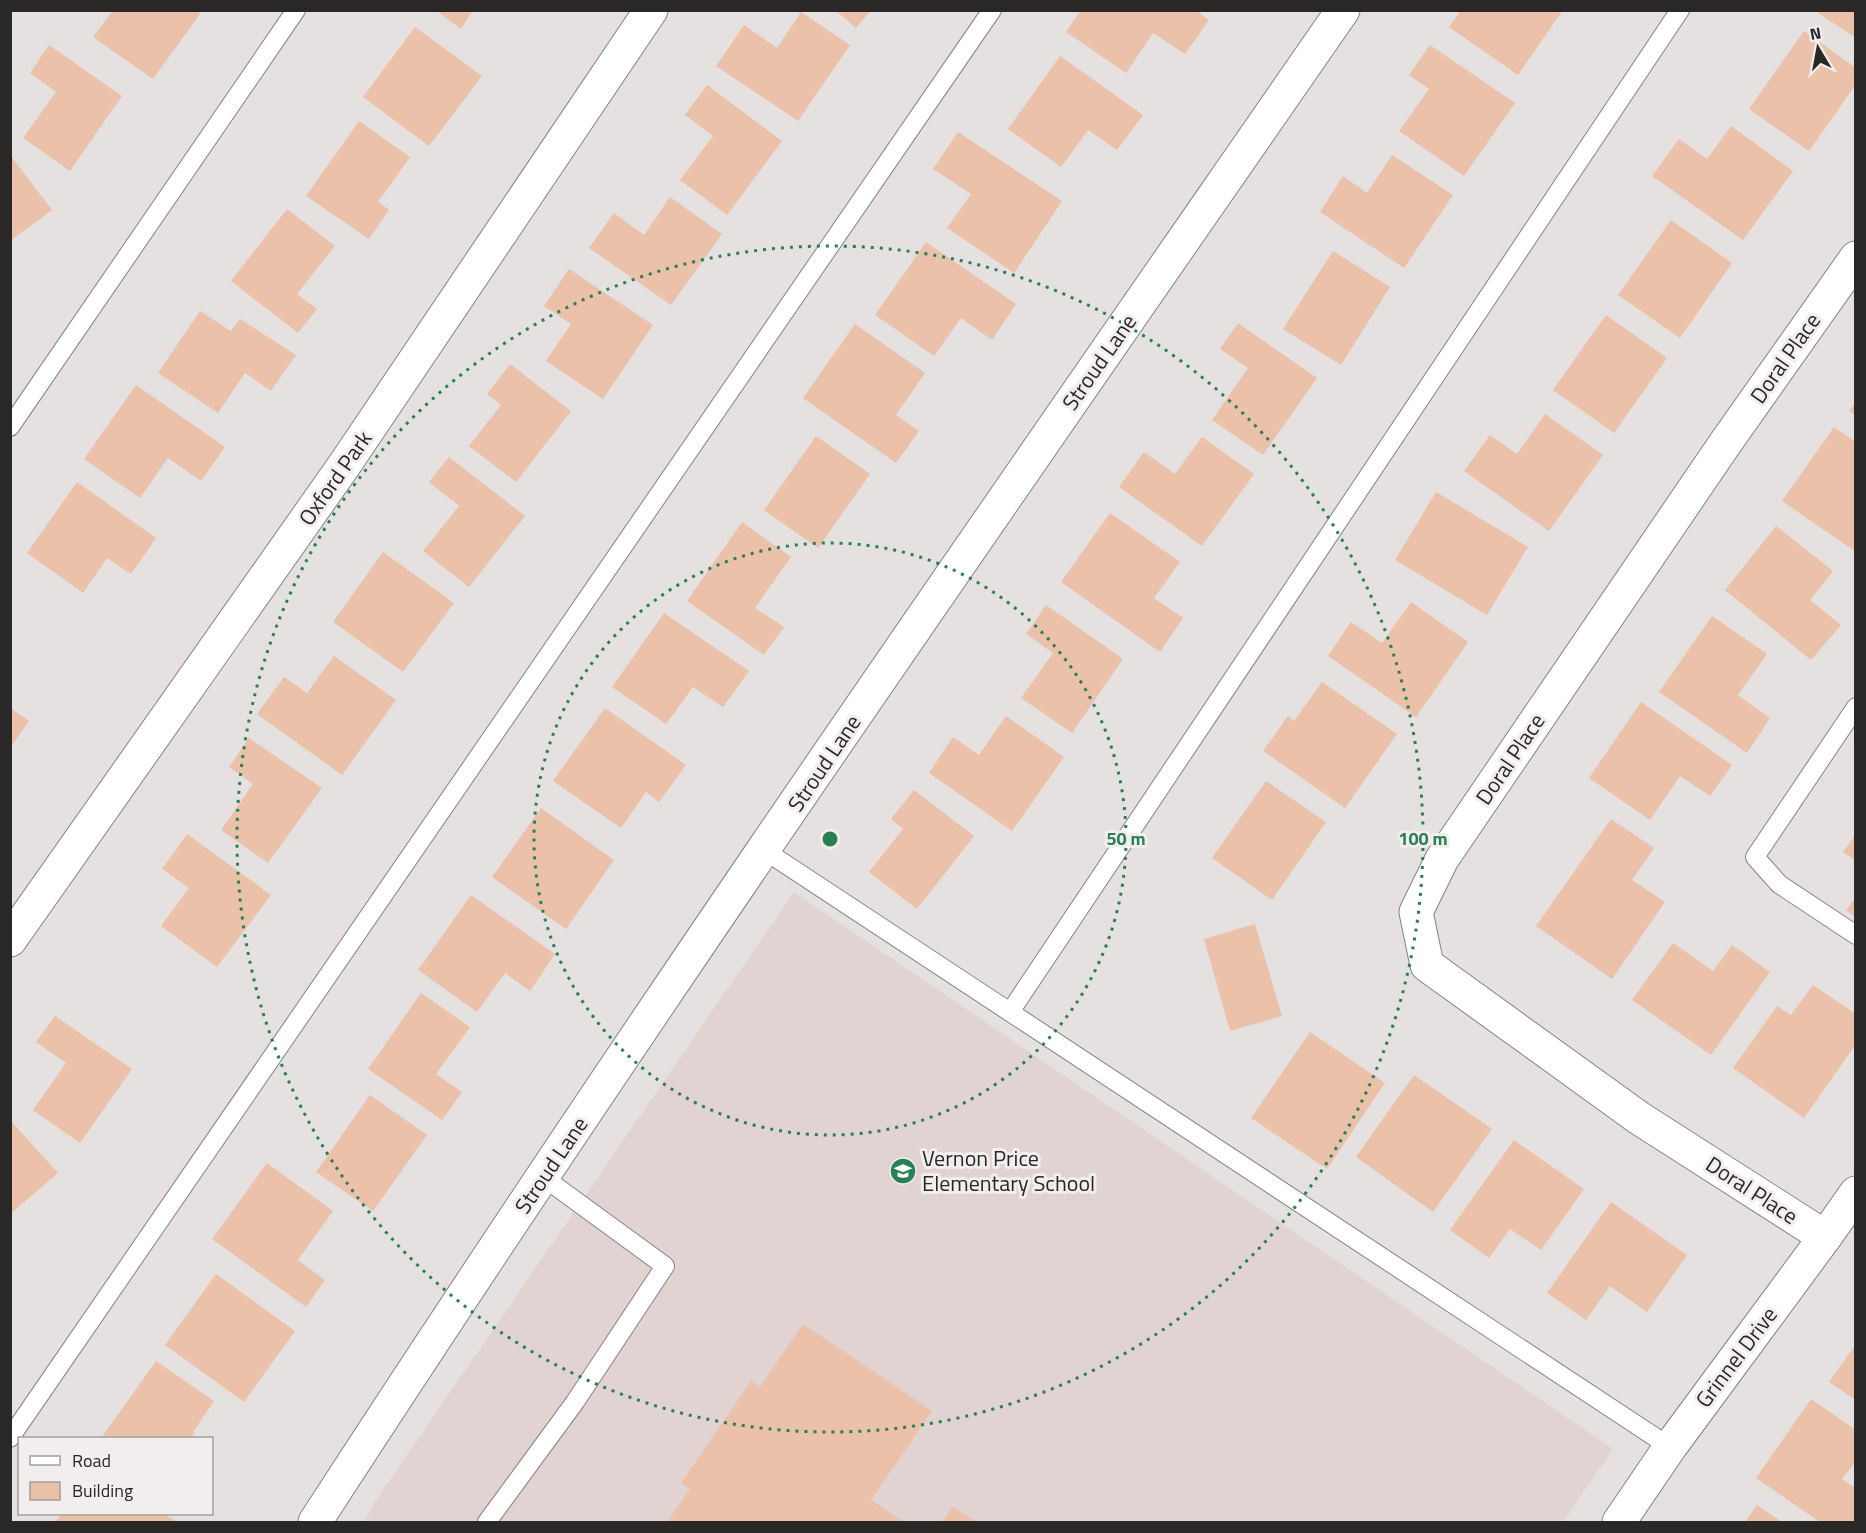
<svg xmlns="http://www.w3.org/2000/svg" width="1866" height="1533" viewBox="0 0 1866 1533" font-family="'Titillium Web',sans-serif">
	<rect width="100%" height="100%" fill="#e5e1e1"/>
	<!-- built -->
	<path fill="#e0d3d2" d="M794,892L1613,1449L1563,1522H364L376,1500Z"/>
	<!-- building -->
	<g fill="#ebc1aa">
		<path d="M113,10H194L200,14L153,79L93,37Z"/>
		<path d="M435,10H473L461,29Z"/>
		<path d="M835,10H871L856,28Z"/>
		<path d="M1081,10H1195L1209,20L1185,54L1153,33L1126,73L1066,32Z"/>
		<path d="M1461,10H1563L1518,75L1449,27Z"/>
		<path d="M1819,10H1856V38L1818,13Z"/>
		<path d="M801,12L850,45L798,121L716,66L744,25L777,48Z"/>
		<path d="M415,27L482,76L429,146L363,97Z"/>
		<path d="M1804,31L1856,68V84L1809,151L1749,109Z"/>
		<path d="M49,45L122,96L70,171L23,138L56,92L30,73Z"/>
		<path d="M1430,45L1515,103L1464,176L1399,131L1429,89L1409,75Z"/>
		<path d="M1060,56L1143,115L1117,150L1088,130L1061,167L1008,129Z"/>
		<path d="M707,85L782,141L727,215L680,180L713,136L685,115Z"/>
		<path d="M359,121L410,157L378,202L389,210L369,239L306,196Z"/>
		<path d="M1731,126L1793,171L1743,240L1652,176L1679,139L1707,159Z"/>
		<path d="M958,132L1062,201L1014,273L947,228L971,194L933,169Z"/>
		<path d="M10,155L52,210L10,241Z"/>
		<path d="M1392,155L1453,195L1404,268L1320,212L1343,176L1367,193Z"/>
		<path d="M670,197L722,234L671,305L589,248L614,213L644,235Z"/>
		<path d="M287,209L335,246L297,294L317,309L298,333L231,281Z"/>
		<path d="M1671,220L1732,263L1680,338L1618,295Z"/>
		<path d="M926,242L1016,304L992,340L961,318L934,356L875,315Z"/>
		<path d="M1333,251L1390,287L1341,365L1283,329Z"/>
		<path d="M569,269L653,325L603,399L546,361L571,324L544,306Z"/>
		<path d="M200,311L231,331L240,319L296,355L271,391L245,373L218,413L158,373Z"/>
		<path d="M1606,315L1667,358L1614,433L1553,390Z"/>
		<path d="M1238,323L1317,378L1263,455L1212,420L1248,368L1220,349Z"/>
		<path d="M855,324L925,373L896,415L919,431L896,463L803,398Z"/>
		<path d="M510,364L571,411L516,482L469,446L501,405L487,394Z"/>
		<path d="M136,385L225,447L201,481L168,458L140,498L84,459Z"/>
		<path d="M1856,402V416L1849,411Z"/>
		<path d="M1545,414L1603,455L1549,531L1464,471L1490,435L1517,454Z"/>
		<path d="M1834,427L1856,442V552L1782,501Z"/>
		<path d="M816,436L870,474L818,548L764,510Z"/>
		<path d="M1202,437L1254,474L1202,546L1119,487L1144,452L1175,474Z"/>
		<path d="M449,457L525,516L469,587L423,551L459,506L429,482Z"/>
		<path d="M77,482L156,538L131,574L107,558L83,593L27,553Z"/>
		<path d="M1436,492L1528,547L1487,615L1395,560Z"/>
		<path d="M1110,513L1180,562L1154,598L1183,618L1160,652L1061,582Z"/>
		<path d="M742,522L791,557L755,608L784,627L764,655L687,601Z"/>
		<path d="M1776,526L1833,571L1810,600L1841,625L1811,660L1725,590Z"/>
		<path d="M383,552L454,603L403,672L333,622Z"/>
		<path d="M1411,602L1468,642L1416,717L1328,656L1351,622L1382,643Z"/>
		<path d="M1046,605L1123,659L1072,733L1021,698L1053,653L1026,634Z"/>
		<path d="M664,613L749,671L723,707L693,687L666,724L612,687Z"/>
		<path d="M1712,616L1767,654L1738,695L1770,718L1747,753L1659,692Z"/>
		<path d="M334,656L396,700L342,775L257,714L284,677L307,693Z"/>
		<path d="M1322,682L1397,734L1345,808L1263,751L1288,716L1294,721Z"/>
		<path d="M1641,702L1732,765L1710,796L1680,776L1650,820L1589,778Z"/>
		<path d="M10,708L29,721L10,748Z"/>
		<path d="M605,708L686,765L659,802L646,792L621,828L553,781Z"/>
		<path d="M1006,716L1064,757L1012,831L929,773L953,737L979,755Z"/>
		<path d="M249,738L322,788L268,863L221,830L253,784L229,767Z"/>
		<path d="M1266,781L1326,822L1272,900L1212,858Z"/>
		<path d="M914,790L974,836L917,909L869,872L903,829L891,819Z"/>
		<path d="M541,808L614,860L566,929L492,877Z"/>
		<path d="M1611,819L1654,848L1632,880L1665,902L1612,979L1536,926Z"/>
		<path d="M187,834L271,895L217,967L161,926L189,888L162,869Z"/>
		<path d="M1856,834V861L1843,852Z"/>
		<path d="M471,895L555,954L530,991L505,973L477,1012L418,970Z"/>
		<path d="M1856,897V917L1846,910Z"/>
		<path d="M1255,924L1282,1016L1230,1031L1204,939Z"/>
		<path d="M1673,943L1713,971L1732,945L1770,972L1711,1055L1632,1000Z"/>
		<path d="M1813,985L1856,1014V1044L1804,1118L1733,1068L1777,1006L1791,1015Z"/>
		<path d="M421,993L470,1027L436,1074L462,1092L442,1120L368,1069Z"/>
		<path d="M55,1016L132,1069L80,1143L33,1110L66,1063L36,1042Z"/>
		<path d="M1310,1032L1385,1083L1327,1169L1251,1118Z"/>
		<path d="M1414,1075L1492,1129L1433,1212L1356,1157Z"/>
		<path d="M370,1095L427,1135L373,1211L316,1172Z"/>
		<path d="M10,1120L58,1173L10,1214Z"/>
		<path d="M1514,1140L1584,1189L1541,1250L1510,1229L1489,1258L1450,1230Z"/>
		<path d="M267,1163L333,1211L298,1260L325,1280L306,1307L212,1239Z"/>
		<path d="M1611,1202L1687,1255L1647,1312L1610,1286L1586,1320L1547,1293Z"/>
		<path d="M216,1274L295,1331L244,1402L165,1345Z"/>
		<path d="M803,1324L932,1411L871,1500L904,1522H667L690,1489L681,1483L751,1381L760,1387Z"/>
		<path d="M1856,1344V1400L1829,1382Z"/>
		<path d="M156,1361L214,1401L193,1432L195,1433L191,1438H105L102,1437Z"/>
		<path d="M1811,1399L1856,1430V1461L1842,1479L1856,1488V1519L1853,1522H1820L1756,1478Z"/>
		<path d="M1757,1505L1782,1522H1745Z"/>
		<path d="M953,1507L976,1522H942Z"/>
		<path d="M61,1514H164L177,1522H55Z"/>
	</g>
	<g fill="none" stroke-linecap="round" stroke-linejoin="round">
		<defs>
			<g id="lane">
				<path d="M10,427L296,10"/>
				<path d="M1856,707L1755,857L1779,884L1856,935"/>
				<path d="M764,850L1670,1447"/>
				<path d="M1010,1012L1680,10"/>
				<path d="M10,1438L992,10"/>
				<path d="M487,1522L575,1402L665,1266L543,1177"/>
			</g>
			<g id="street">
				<path d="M10,940L345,464L651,10"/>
				<path d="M1825,1237L1639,1118L1427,965L1416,912L1442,859L1724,445L1856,258"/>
				<path d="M315,1522C646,1011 996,511 1343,10"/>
				<path d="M1619,1522L1670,1447L1825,1237L1856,1193"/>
			</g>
		</defs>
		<!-- lane casing -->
		<use href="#lane" stroke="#868282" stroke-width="20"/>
		<!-- street casing -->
		<use href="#street" stroke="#868282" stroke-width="35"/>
		<!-- lane -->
		<use href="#lane" stroke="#fff" stroke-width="18"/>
		<!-- street -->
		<use href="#street" stroke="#fff" stroke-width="33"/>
	</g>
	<!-- distance rings -->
	<g fill="none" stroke="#288054" stroke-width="3" stroke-dasharray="3 6">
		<circle cx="830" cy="839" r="296"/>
		<circle cx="830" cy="839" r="593"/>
	</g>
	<!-- icons -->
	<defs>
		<symbol id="school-disc" viewBox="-11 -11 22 22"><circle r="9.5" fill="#288054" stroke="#f2eeee"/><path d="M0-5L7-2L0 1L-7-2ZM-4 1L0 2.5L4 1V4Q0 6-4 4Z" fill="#fff"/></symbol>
	</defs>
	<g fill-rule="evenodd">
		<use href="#school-disc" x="888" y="1156" width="30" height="30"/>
	</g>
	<g text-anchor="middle" stroke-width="6" stroke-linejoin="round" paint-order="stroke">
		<!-- street labels -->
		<g font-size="22" fill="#292827" stroke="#f2eeee">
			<text transform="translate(1785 358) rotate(-55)" y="8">Doral Place</text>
			<text transform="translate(1099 362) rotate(-55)" y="8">Stroud Lane</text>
			<text transform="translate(335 478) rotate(-55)" y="8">Oxford Park</text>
			<text transform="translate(1510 759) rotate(-56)" y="8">Doral Place</text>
			<text transform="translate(824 763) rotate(-56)" y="8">Stroud Lane</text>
			<text transform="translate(551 1165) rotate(-56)" y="8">Stroud Lane</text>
			<text transform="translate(1752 1190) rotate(33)" y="8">Doral Place</text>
			<text transform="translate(1736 1357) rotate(-53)" y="8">Grinnel Drive</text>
		</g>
		<!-- poi labels -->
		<g font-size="22" fill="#292827" stroke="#f2eeee" text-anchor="start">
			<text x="922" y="1166">Vernon Price<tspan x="922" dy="25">Elementary School</tspan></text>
		</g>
	</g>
	<circle cx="830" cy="839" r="9" fill="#288054" stroke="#f2eeee" stroke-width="3"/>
	<g font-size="18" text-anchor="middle" font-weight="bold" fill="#288054" stroke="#f2eeee" stroke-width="6" stroke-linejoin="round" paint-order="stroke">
		<text x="1126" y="845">50 m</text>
		<text x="1423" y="845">100 m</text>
	</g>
	<!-- border -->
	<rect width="1866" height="1533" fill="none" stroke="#292827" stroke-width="24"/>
	<!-- legend -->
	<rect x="18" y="1437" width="195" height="78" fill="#f2eeee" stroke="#a29f9e" stroke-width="1.5"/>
	<rect x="30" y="1456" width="30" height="9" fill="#ffffff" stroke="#a29f9e" stroke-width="1.5"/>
	<text x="72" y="1467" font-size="18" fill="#292827">Road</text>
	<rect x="30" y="1482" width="30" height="18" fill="#ebc1aa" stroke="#a29f9e" stroke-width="1.5"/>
	<text x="72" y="1497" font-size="18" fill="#292827">Building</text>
	<!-- north arrow -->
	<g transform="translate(1818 48) rotate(350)" stroke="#f2eeee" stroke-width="4.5" paint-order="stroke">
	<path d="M0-4.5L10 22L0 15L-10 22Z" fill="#292827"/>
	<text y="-9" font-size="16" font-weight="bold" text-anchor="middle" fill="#292827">N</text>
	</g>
</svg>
